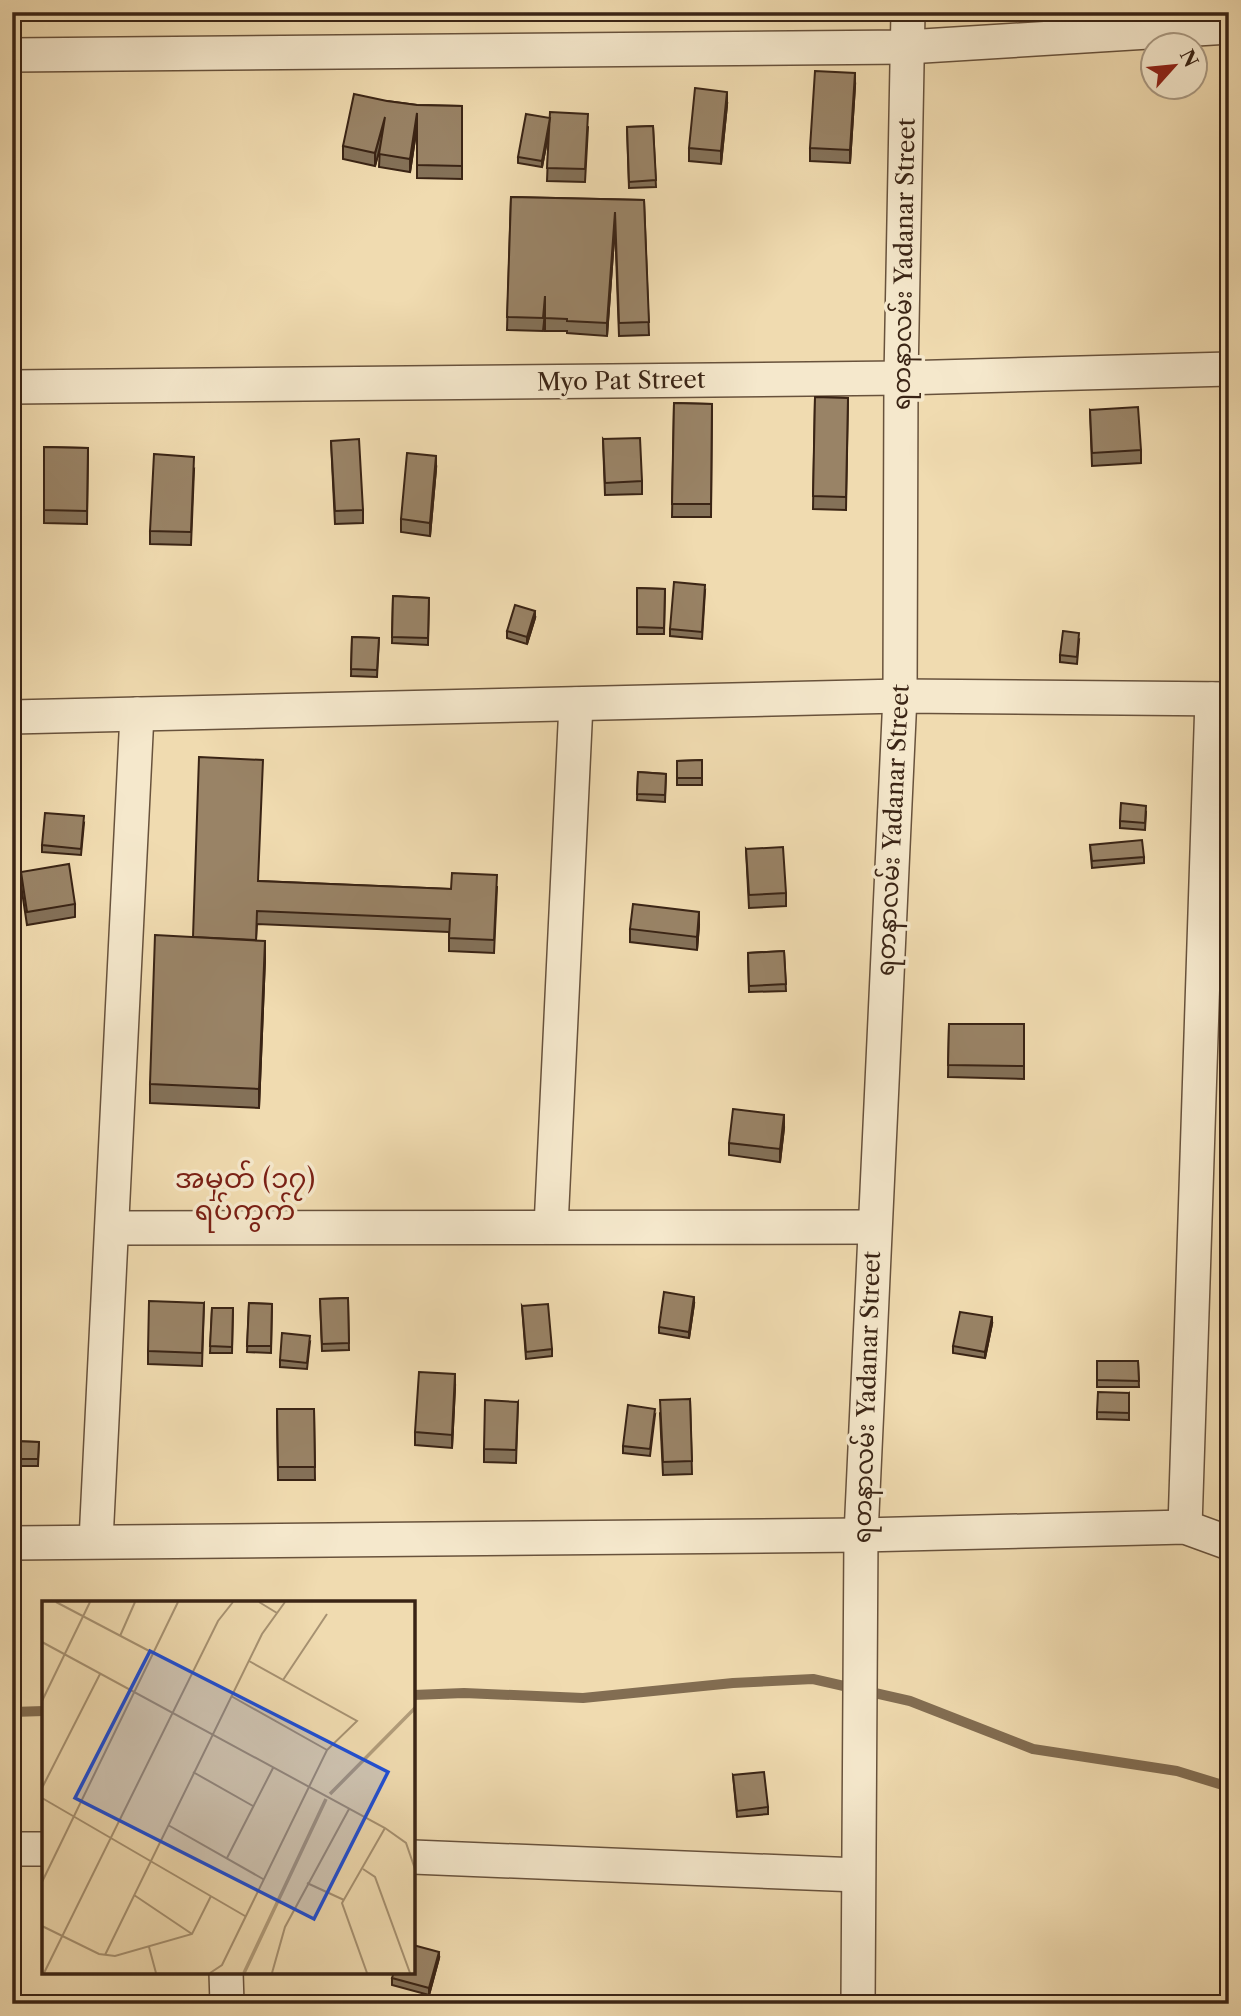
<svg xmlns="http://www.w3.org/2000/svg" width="1241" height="2016" viewBox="0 0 1241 2016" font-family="'Libre Caslon Text','Noto Sans Myanmar',serif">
	<rect width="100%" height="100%" fill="#f0dbb0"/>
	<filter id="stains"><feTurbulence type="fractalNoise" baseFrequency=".00286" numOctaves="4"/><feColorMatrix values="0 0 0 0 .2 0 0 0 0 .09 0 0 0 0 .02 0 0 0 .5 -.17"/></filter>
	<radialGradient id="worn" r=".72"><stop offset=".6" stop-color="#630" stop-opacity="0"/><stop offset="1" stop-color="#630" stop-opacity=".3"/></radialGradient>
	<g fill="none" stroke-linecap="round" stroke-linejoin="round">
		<!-- stream -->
		<g stroke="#826d52" stroke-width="10">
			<path d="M413,1695L464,1693L583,1698L733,1683L813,1679L910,1701L1033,1749L1177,1771L1229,1787"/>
			<path d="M12,1712L44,1711"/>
		</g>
		<defs>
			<g id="street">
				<path d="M12,55L907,47L1229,27"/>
				<path d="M12,387L901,378L1229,369"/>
				<path d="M12,717L900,696L1229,699"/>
				<path d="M551,1227L576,704"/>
				<path d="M112,1228L874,1227"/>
				<path d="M1185,1527L1212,699"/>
				<path d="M96,1541L137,714"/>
				<path d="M12,1543L861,1535L1185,1527L1229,1543"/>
				<path d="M12,1849H44"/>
				<path d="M413,1857L858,1875"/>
				<path d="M226,1972L227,2004"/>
				<path d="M858,2004L861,1535L900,696L901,378L908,12"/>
			</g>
		</defs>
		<!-- street casing -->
		<use href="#street" stroke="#68523c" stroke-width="36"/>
		<!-- street -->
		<use href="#street" stroke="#f5e8cc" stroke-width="33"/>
	</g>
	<!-- wall -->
	<g fill="#847158" stroke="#3a2415" stroke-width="2">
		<path d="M855,86L850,163L810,161V148Z"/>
		<path d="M387,101L417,105L462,106V179L417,178V126L410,172L379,167L380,146L375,166L343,159V146Z"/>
		<path d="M727,105L721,164L689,161V148Z"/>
		<path d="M549,118L588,127L585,182L547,181L549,130L542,167L518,163V157Z"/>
		<path d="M653,126L656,187L629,188L627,127Z"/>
		<path d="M511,197L644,200L649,335L619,336L615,225L607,336L567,333V331H545V312L543,331L507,330Z"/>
		<path d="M815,397L848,398L846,510L813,509Z"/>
		<path d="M674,403L712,404L711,517H672Z"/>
		<path d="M1090,410L1141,450V463L1092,466Z"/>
		<path d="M603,439L642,481V494L605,495Z"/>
		<path d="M331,441L363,510V523L335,524Z"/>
		<path d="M44,447L88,448L87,524L44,523Z"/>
		<path d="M436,469L430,536L401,532V519Z"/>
		<path d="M194,470L191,545L150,544V531Z"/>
		<path d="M637,588L665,589L664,634H637Z"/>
		<path d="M705,591L702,639L670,636V629Z"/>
		<path d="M393,596L429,598L428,645L392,643Z"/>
		<path d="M535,618L527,644L507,638V631Z"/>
		<path d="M352,637L379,638L377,677L351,676Z"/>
		<path d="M1079,640L1077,664L1060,662V655Z"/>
		<path d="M702,760V785H677V761Z"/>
		<path d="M638,772L666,774L665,802L637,800Z"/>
		<path d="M1146,812L1145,830L1120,828V821Z"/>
		<path d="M84,823L81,855L42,852V845Z"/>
		<path d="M1090,845L1144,857V863L1092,868Z"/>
		<path d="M746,849L786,893V906L749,908Z"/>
		<path d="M21,872L75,904V917L27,925L21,885Z"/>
		<path d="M259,881L451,889L497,887L494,953L449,951V932L257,924L256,940L265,959L259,1108L150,1103V1084L193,937Z"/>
		<path d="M699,925L697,950L630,942V929Z"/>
		<path d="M784,951L786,991L749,992L748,953Z"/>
		<path d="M949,1024H1024V1079L948,1077Z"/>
		<path d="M784,1128L780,1162L729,1155V1143Z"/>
		<path d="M348,1298L349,1350L322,1351L320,1299Z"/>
		<path d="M204,1303L202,1366L148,1364V1351Z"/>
		<path d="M249,1303L272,1304L271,1353L247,1352Z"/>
		<path d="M694,1304L689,1338L659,1333V1327Z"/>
		<path d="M522,1306L552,1349V1356L526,1359Z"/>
		<path d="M212,1308H233L232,1353H210Z"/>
		<path d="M992,1324L985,1358L953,1353V1346Z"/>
		<path d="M310,1342L307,1369L280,1367V1360Z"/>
		<path d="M1097,1361H1138L1139,1387H1097Z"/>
		<path d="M455,1387L452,1448L415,1445V1432Z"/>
		<path d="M1129,1393V1420L1097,1419V1412Z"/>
		<path d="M690,1399L692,1474L663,1475L660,1413Z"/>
		<path d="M518,1402L516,1463L484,1462V1449Z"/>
		<path d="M277,1409H314L315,1480H278Z"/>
		<path d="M655,1415L650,1456L623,1453V1446Z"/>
		<path d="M12,1441L39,1442L38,1466H12Z"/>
		<path d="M733,1775L768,1807V1814L737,1817Z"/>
		<path d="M439,1958L429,1995L392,1985V1978Z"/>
	</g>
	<!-- shaded-wall -->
	<g fill="#6b5c47" stroke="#3a2415" stroke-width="2">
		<path d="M855,73V86L850,163V150Z"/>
		<path d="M727,92V105L721,164V151Z"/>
		<path d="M417,113V126L410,172V159Z"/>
		<path d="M385,117V130L375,166V153Z"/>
		<path d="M550,118V125L542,167V161Z"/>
		<path d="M615,212V225L607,336V323Z"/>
		<path d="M436,456V469L430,536V523Z"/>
		<path d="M535,611V618L527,644V637Z"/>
		<path d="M699,912V925L697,950V937Z"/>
		<path d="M265,941V959L259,1108V1089Z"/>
		<path d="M784,1115V1128L780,1162V1149Z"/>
		<path d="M694,1297V1304L689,1338V1332Z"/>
		<path d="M992,1317V1324L985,1358V1352Z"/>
		<path d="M455,1374V1387L452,1448V1435Z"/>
		<path d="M439,1952V1958L429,1995V1988Z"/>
	</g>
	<!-- building -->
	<g fill="#998366" stroke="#3a2415" stroke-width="2">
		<path d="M815,71L855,73L850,150L810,148Z"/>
		<path d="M695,88L727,92L721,151L689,148Z"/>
		<path d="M354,94L387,101L417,105L462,106V166L417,165V113L410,159L379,154L385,117L375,153L343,146Z"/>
		<path d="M550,112L588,114L585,169L547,168Z"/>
		<path d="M526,114L550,118L542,161L518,157Z"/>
		<path d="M653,126L656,180L629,182L627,127Z"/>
		<path d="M511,197L644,200L649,322L619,323L615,212L607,323L567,321V319L545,318V296L543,318L507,317Z"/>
		<path d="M815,397L848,398L846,497L813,496Z"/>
		<path d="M674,403L712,404L711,504H672Z"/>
		<path d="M1138,407L1141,450L1092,453L1090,410Z"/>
		<path d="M640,438L642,481L605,483L603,439Z"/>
		<path d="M359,439L363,510L335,511L331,441Z"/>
		<path d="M44,447L88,448L87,511L44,510Z"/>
		<path d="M407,453L436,456L430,523L401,519Z"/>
		<path d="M154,454L194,457L191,532L150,531Z"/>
		<path d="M674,582L705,585L702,632L670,629Z"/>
		<path d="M637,588L665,589L664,628L637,627Z"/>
		<path d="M393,596L429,598L428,638L392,637Z"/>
		<path d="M515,605L535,611L527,637L507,631Z"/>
		<path d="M1063,631L1079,633L1077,657L1060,655Z"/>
		<path d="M352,637L379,638L377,670L351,669Z"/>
		<path d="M199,757L263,760L258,881L451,889L452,873L497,875L494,940L449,938L450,919L257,911L256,940L193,937Z"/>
		<path d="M702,760V778H677V761Z"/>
		<path d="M638,772L666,774L665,795L637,794Z"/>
		<path d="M1121,803L1146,806L1145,823L1120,821Z"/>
		<path d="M45,813L84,816L81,849L42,845Z"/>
		<path d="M1142,840L1144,857L1092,861L1090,845Z"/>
		<path d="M783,847L786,893L749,895L746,849Z"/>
		<path d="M69,864L75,904L27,912L21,872Z"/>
		<path d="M633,904L699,912L697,937L630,929Z"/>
		<path d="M155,935L265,941L259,1089L150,1084Z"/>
		<path d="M784,951L786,984L749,986L748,953Z"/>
		<path d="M949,1024H1024V1066L948,1065Z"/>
		<path d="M733,1109L784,1115L780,1149L729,1143Z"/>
		<path d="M664,1292L694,1297L689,1332L659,1327Z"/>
		<path d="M348,1298L349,1343L322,1344L320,1299Z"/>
		<path d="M149,1301L204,1303L202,1353L148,1351Z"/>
		<path d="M249,1303L272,1304L271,1346H247Z"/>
		<path d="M548,1304L552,1349L526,1352L522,1306Z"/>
		<path d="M212,1308H233L232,1347L210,1346Z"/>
		<path d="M960,1312L992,1317L985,1352L953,1346Z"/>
		<path d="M282,1333L310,1336L307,1363L280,1360Z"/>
		<path d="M1097,1361H1138L1139,1381L1097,1380Z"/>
		<path d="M419,1372L455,1374L452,1435L415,1432Z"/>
		<path d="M1098,1392L1129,1393V1413L1097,1412Z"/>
		<path d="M690,1399L692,1461L663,1462L660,1400Z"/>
		<path d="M485,1400L518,1402L516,1450L484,1449Z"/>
		<path d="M628,1405L655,1409L650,1449L623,1446Z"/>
		<path d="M277,1409H314L315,1467H278Z"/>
		<path d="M12,1441L39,1442L38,1459H12Z"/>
		<path d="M12,1474H15L12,1493Z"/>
		<path d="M764,1772L768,1807L737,1811L733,1775Z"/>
		<path d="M413,1945L439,1952L429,1988L392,1978L394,1972H413Z"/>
	</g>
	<g text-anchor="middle" stroke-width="7" stroke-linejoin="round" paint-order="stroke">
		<!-- street labels -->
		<g font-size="24" fill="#3a2415" stroke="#f5e8cc">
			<text transform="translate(904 264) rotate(-89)" y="8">ရတနာလမ်း Yadanar Street</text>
			<text transform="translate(621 381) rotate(-1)" y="8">Myo Pat Street</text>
			<text transform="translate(893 830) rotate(-87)" y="8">ရတနာလမ်း Yadanar Street</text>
			<text transform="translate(867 1397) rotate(-88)" y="8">ရတနာလမ်း Yadanar Street</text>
		</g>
		<!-- quarter labels -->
		<g font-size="28" fill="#7a1f14" stroke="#f5e8cc">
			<text x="245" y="1188">အမှတ် (၁၇)<tspan x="245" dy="32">ရပ်ကွက်</tspan></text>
		</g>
	</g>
	<!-- overview -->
	<g transform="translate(42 1601)">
		<rect width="373" height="373" fill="#f0dbb0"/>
		<path fill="none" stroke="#b29d7b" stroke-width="3.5" d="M288,193L373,107M202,372L284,198"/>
		<path fill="none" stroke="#a79272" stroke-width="2" d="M14,1L111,52M217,1L235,12M78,35L93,1M0,41L343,227L364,242L373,268M241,79L285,13M189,95L285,149M0,100L48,1M151,171L211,205M0,187L58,73M0,197L203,315M126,224L221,278M185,257L231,167M321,268L333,276L368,372M0,281L136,1M265,282L302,299M92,294L150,333M0,325L57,353L73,355L150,333L169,295M107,346L114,372M63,354L220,33L243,1M2,372L176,20L191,1M168,372L180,364L285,149L315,120L207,60M230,372L243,326L307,208M325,372L300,302L343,227"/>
		<path fill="#1d4ed8" fill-opacity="0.15" stroke="#1d4ed8" stroke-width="3.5" d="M108,50L346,171L272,318L33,197Z"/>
		<rect width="373" height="373" fill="none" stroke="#3a2415" stroke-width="3.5"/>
	</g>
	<!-- margin -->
	<rect width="1241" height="2016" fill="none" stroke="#f0dbb0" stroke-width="42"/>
	<rect x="14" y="14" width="1213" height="1988" fill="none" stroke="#3a2415" stroke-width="3.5"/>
	<rect x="21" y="21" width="1199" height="1974" fill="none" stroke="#3a2415" stroke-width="2"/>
	<!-- north arrow -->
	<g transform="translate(1174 66) rotate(63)"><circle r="33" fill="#f5e8cc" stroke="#aa9a83" stroke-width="2"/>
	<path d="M0-5L12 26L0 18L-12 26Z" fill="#8f2418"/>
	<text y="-10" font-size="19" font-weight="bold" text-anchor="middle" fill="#3a2415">N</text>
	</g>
	<rect width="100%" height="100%" filter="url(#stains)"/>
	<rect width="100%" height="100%" fill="url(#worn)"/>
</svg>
